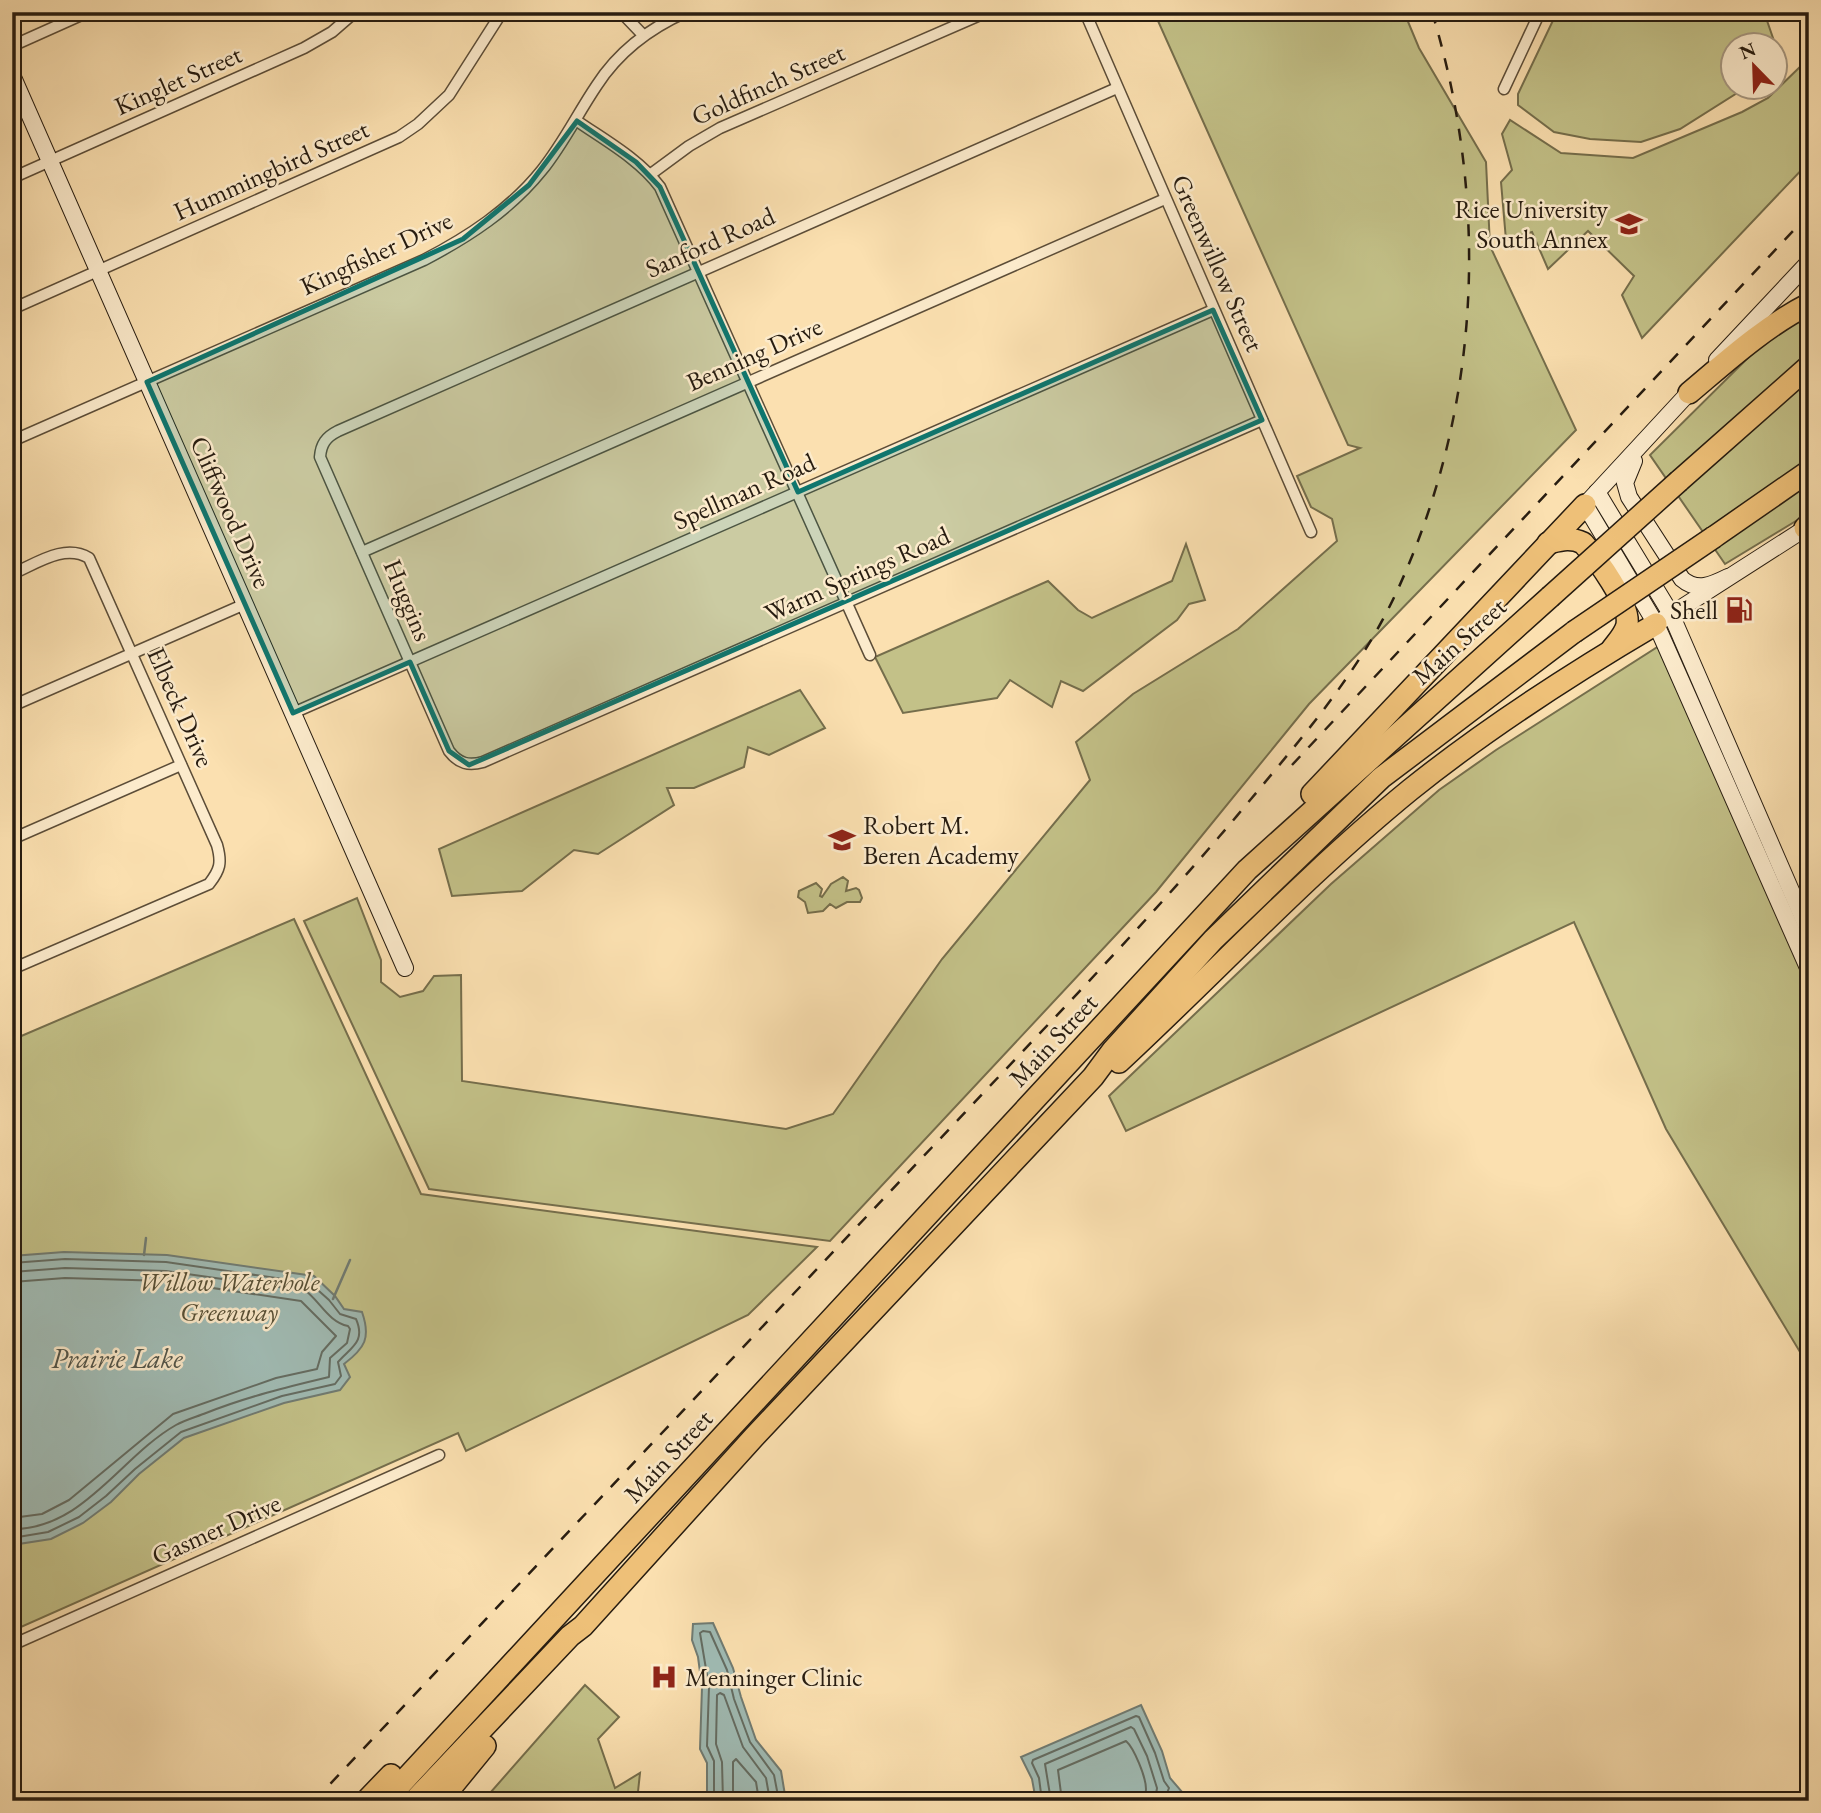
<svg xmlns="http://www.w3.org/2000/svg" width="1821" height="1813" viewBox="0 0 1821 1813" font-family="'EB Garamond',serif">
	<rect width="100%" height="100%" fill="#fbe0b0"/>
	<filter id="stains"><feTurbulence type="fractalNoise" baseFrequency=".00286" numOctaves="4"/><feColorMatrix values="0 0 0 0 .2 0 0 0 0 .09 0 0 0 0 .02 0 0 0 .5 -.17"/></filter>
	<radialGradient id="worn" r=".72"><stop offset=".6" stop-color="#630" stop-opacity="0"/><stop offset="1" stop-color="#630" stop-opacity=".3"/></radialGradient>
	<!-- green -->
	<g fill="#c3c188" stroke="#756e4c" stroke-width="2">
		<path d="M1154,12H1404L1419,48L1486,162L1490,246L1576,430L1309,704L1156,892L830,1241L429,1189L304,921L357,898L381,960V982L400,997L423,991L434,976L461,975L462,1081L786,1129L833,1114L942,959L1090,780L1076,742L1133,694L1238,629L1337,541L1332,519L1311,507L1297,476L1360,448L1348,445Z"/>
		<path d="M1557,12H1764L1782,64L1776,68V46H1734V88H1745L1680,129L1641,142L1590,139L1554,132L1518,105V94Z"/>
		<path d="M1808,59L1809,162L1642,338L1622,295L1634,276L1588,231L1548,269L1532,232L1506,240L1501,182L1512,170L1502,134L1510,120L1561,153L1633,158L1742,112L1768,98Z"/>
		<path d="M1809,306V513L1725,564L1650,455L1773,333Z"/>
		<path d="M1186,544L1205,600L1189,604L1177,620L1083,691L1061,681L1052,707L1010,680L997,698L903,713L875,657L1048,581L1078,610L1092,618L1172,581Z"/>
		<path d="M1659,646L1809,986V1367L1666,1129L1574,922L1126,1131L1109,1096L1331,884L1439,790L1496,750Z"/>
		<path d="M800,690L825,728L769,755L748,747L744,767L694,788H667L674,805L598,854L574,850L522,891L452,896L439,849Z"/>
		<path d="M843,877L848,881L846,891L856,888L859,890L862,898L860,902H847L836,908L830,904L823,911L808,913L805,902L798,897L799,891L816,883L822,889L820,896L822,897L831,884Z"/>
		<path d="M294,919L421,1194L817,1247L748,1315L466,1451L458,1433L12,1631V1040Z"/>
		<path d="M585,1685L619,1717L598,1739L615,1788L640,1773L637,1801H483Z"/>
	</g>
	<!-- water -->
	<g fill="#a0bbb4" stroke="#707b72" stroke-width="2">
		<path d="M64,1252L167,1255L314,1276L335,1296L344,1309L362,1312C371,1338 365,1348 344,1364L350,1377L340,1390L284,1403L184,1438L139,1474L111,1502L83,1523L51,1539L12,1545V1256Z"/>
		<path d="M713,1623L733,1668L741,1697L756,1740L781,1771L786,1801H707V1763L700,1749L702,1687L698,1657L692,1640L693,1624Z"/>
		<path d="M1141,1705L1162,1751L1170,1778L1183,1793L1164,1801H1036L1032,1779L1021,1757Z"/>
	</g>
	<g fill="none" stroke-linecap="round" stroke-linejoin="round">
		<!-- shore -->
		<g stroke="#646c62" stroke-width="2">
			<path d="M12,1263L65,1259L166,1262L310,1283L329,1300L340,1314L356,1319C366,1342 351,1347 338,1362L341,1376L335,1384L282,1396L181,1432L135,1469L106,1496L79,1517L48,1532L12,1538"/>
			<path d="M12,1272L65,1268L166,1271L306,1291C321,1303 329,1322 348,1326L350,1329L347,1343L330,1358L329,1377C287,1387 246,1397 206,1413C196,1417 185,1420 176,1425C121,1456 83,1530 12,1529"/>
			<path d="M12,1282L65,1278L165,1281L301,1301L336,1336L322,1352L317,1369L276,1378L173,1414L69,1500L42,1514L12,1518"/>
			<path d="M714,1801V1761L707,1746L709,1687L700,1633L703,1631L710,1632L727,1670L734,1699L750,1742L774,1775L779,1801"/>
			<path d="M723,1801L722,1762L716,1744L717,1695L720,1693L724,1695L743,1747L766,1778L770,1801"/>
			<path d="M733,1801V1762L736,1759L756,1782L759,1801"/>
			<path d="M1042,1801L1039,1778L1032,1763L1033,1760L1136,1716L1139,1717L1155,1753L1164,1781L1169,1788L1164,1801"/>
			<path d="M1051,1801L1045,1764L1131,1727L1134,1729L1147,1756L1157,1788L1155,1801"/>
			<path d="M1062,1801L1058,1770L1126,1741C1134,1748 1146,1777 1146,1789C1146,1793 1145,1797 1144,1801"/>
		</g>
		<!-- stream -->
		<g stroke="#707b72" stroke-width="2.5">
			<path d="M144,1255L146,1238"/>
			<path d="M333,1299L350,1260"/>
		</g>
		<defs>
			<g id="street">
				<path d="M621,12L643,35"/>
				<path d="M1085,12L1311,532"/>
				<path d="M12,46L88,12"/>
				<path d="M1117,88L338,431C326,437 321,444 320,457L449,751C459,764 469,766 483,762L1262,420"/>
				<path d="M1504,89L1540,12"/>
				<path d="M577,121C606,141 639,159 660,187L870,655"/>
				<path d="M651,174L689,146L720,128L987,12"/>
				<path d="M12,178L304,48L332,32L355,12"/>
				<path d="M12,309L399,137L418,124L449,95L502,12"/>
				<path d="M12,441L424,260C468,237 510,210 542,170C563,144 578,113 597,85C619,51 650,28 686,12"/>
				<path d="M362,552L1165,199"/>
				<path d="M12,574C36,564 64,543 89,558L217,845C222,863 220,870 209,884L12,969"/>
				<path d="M12,706L245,604"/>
				<path d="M293,713L1213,310"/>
				<path d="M12,839L181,765"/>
				<path d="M12,1645L439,1455"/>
			</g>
			<g id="secondary">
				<path d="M12,75L405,968"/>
				<path d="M1717,360L1809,262"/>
				<path d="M1696,385L1585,505L1656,624L1809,970"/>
				<path d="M1634,461L1625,483L1629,497L1682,579C1697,592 1712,585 1728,577"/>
				<path d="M1597,492L1671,614L1809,932"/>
				<path d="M1664,619L1809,526"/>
			</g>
			<g id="highway">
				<path d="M1689,393C1727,361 1764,327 1809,304"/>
				<path d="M1679,481L1809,366"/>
				<path d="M1805,528L1809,524"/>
				<path d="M1714,537L1809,471"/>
				<path d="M1548,543C1561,540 1570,537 1583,543C1596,558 1631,604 1627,625C1625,634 1617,642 1612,649"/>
				<path d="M1312,794L1585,505"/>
				<path d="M1119,1062C1216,972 1307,874 1410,790C1487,728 1571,674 1656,624"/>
				<path d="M366,1801L391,1775"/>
				<path d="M385,1801L1247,870L1550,597"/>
				<path d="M414,1801L570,1636L583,1626L754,1437L1093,1077L1113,1050L1213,940L1381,778L1574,632"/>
				<path d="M440,1801L485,1746"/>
			</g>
		</defs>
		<!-- street casing -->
		<use href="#street" stroke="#5c4d38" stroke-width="13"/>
		<!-- secondary casing -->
		<use href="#secondary" stroke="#271c10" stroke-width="18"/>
		<!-- highway casing -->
		<use href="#highway" stroke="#271c10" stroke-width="24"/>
		<!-- street -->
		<use href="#street" stroke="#fcebcc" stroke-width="10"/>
		<!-- secondary -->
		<use href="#secondary" stroke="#fcebcc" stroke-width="16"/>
		<!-- highway -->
		<use href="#highway" stroke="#eec078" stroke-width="21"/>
		<!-- rail -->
		<g stroke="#271c10" stroke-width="2.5" stroke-dasharray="12 12" stroke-linecap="butt">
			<path d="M1292,765L1809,214"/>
			<path d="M314,1801C539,1563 764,1325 989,1087C1078,993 1168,899 1251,799C1306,733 1362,668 1398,589C1481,407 1490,203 1432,12"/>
		</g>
		<defs>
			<g id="highway-bridge">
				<path d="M1550,597L1679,481"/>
				<path d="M1574,632L1714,537"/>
			</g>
		</defs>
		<!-- highway-bridge casing -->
		<use href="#highway-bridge" stroke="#271c10" stroke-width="24" stroke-linecap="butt"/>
		<!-- highway-bridge -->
		<use href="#highway-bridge" stroke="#eec078" stroke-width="21"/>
	</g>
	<!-- marked area -->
	<path fill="#0f766e" fill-opacity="0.2" stroke="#0f766e" stroke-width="5" stroke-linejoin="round" d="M577,121L636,162L660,187L798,492L1213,310L1262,420L469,765L449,751L410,662L293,713L147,382L463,239L529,185Z"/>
	<!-- icons -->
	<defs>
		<symbol id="university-bare" viewBox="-9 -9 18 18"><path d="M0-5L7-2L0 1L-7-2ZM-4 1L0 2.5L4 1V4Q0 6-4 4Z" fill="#8f2418" stroke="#fcebcc" stroke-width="2.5" paint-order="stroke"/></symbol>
		<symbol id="fuel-bare" viewBox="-9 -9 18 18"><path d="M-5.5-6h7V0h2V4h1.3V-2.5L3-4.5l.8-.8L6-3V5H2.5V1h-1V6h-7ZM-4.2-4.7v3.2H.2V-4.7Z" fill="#8f2418" stroke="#fcebcc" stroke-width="2.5" paint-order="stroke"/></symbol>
		<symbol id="school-bare" viewBox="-9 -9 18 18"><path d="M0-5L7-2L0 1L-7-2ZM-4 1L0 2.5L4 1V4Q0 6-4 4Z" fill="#8f2418" stroke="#fcebcc" stroke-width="2.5" paint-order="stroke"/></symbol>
		<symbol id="hospital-bare" viewBox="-9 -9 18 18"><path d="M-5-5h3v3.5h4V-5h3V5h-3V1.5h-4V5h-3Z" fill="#8f2418" stroke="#fcebcc" stroke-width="2.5" paint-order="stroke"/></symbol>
	</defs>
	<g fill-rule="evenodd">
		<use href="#university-bare" x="1610" y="205" width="38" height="38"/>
		<use href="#fuel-bare" x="1720" y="591" width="38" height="38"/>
		<use href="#school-bare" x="823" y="821" width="38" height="38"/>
		<use href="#hospital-bare" x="645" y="1658" width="38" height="38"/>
	</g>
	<g text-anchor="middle" stroke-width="5" stroke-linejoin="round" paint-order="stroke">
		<!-- street labels -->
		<g font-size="26" fill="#271c10" stroke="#fcebcc">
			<text transform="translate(178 80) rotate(-24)" y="9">Kinglet Street</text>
			<text transform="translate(768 84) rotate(-24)" y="9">Goldfinch Street</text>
			<text transform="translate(271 170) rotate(-24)" y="9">Hummingbird Street</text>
			<text transform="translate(710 242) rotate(-24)" y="9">Sanford Road</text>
			<text transform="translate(376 253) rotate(-25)" y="9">Kingfisher Drive</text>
			<text transform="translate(1218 263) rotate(66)" y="9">Greenwillow Street</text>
			<text transform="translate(754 354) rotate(-24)" y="9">Benning Drive</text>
			<text transform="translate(744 491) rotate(-24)" y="9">Spellman Road</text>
			<text transform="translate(231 512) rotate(66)" y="9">Cliffwood Drive</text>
			<text transform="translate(857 574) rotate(-24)" y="9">Warm Springs Road</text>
			<text transform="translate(408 600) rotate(67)" y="9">Huggins</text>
			<text transform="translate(1459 641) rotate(-42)" y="9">Main Street</text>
			<text transform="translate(181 707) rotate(66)" y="9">Elbeck Drive</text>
			<text transform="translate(1053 1040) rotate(-47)" y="9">Main Street</text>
			<text transform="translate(668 1456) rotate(-47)" y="9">Main Street</text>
			<text transform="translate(216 1529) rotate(-24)" y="9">Gasmer Drive</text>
		</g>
		<!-- poi labels -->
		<g font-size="26" fill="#271c10" stroke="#fcebcc" text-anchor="end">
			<text x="1608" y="218">Rice University<tspan x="1608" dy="30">South Annex</tspan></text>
			<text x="1718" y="619">Shell</text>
			<text x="863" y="834" text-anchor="start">Robert M.<tspan x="863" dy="30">Beren Academy</tspan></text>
			<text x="685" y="1686" text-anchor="start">Menninger Clinic</text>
		</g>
		<!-- park labels -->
		<g font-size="26" font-style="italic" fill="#564e34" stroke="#fcebcc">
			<text x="229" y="1291">Willow Waterhole<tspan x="229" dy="30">Greenway</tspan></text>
		</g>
		<!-- water labels -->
		<g font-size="28" font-style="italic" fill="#515449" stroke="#fcebcc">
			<text x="117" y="1368">Prairie Lake</text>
		</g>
	</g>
	<!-- margin -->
	<rect width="1821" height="1813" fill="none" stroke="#fbe0b0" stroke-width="42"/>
	<rect x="14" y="14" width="1793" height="1785" fill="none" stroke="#271c10" stroke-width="3.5"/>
	<rect x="21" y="21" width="1779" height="1771" fill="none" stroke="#271c10" stroke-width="2"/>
	<!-- north arrow -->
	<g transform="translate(1754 66) rotate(337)"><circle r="33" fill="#fcebcc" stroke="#a79881" stroke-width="2"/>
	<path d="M0-5L12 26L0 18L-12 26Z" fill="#8f2418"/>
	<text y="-10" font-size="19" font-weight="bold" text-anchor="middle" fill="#271c10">N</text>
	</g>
	<rect width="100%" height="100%" filter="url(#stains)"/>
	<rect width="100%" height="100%" fill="url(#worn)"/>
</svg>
